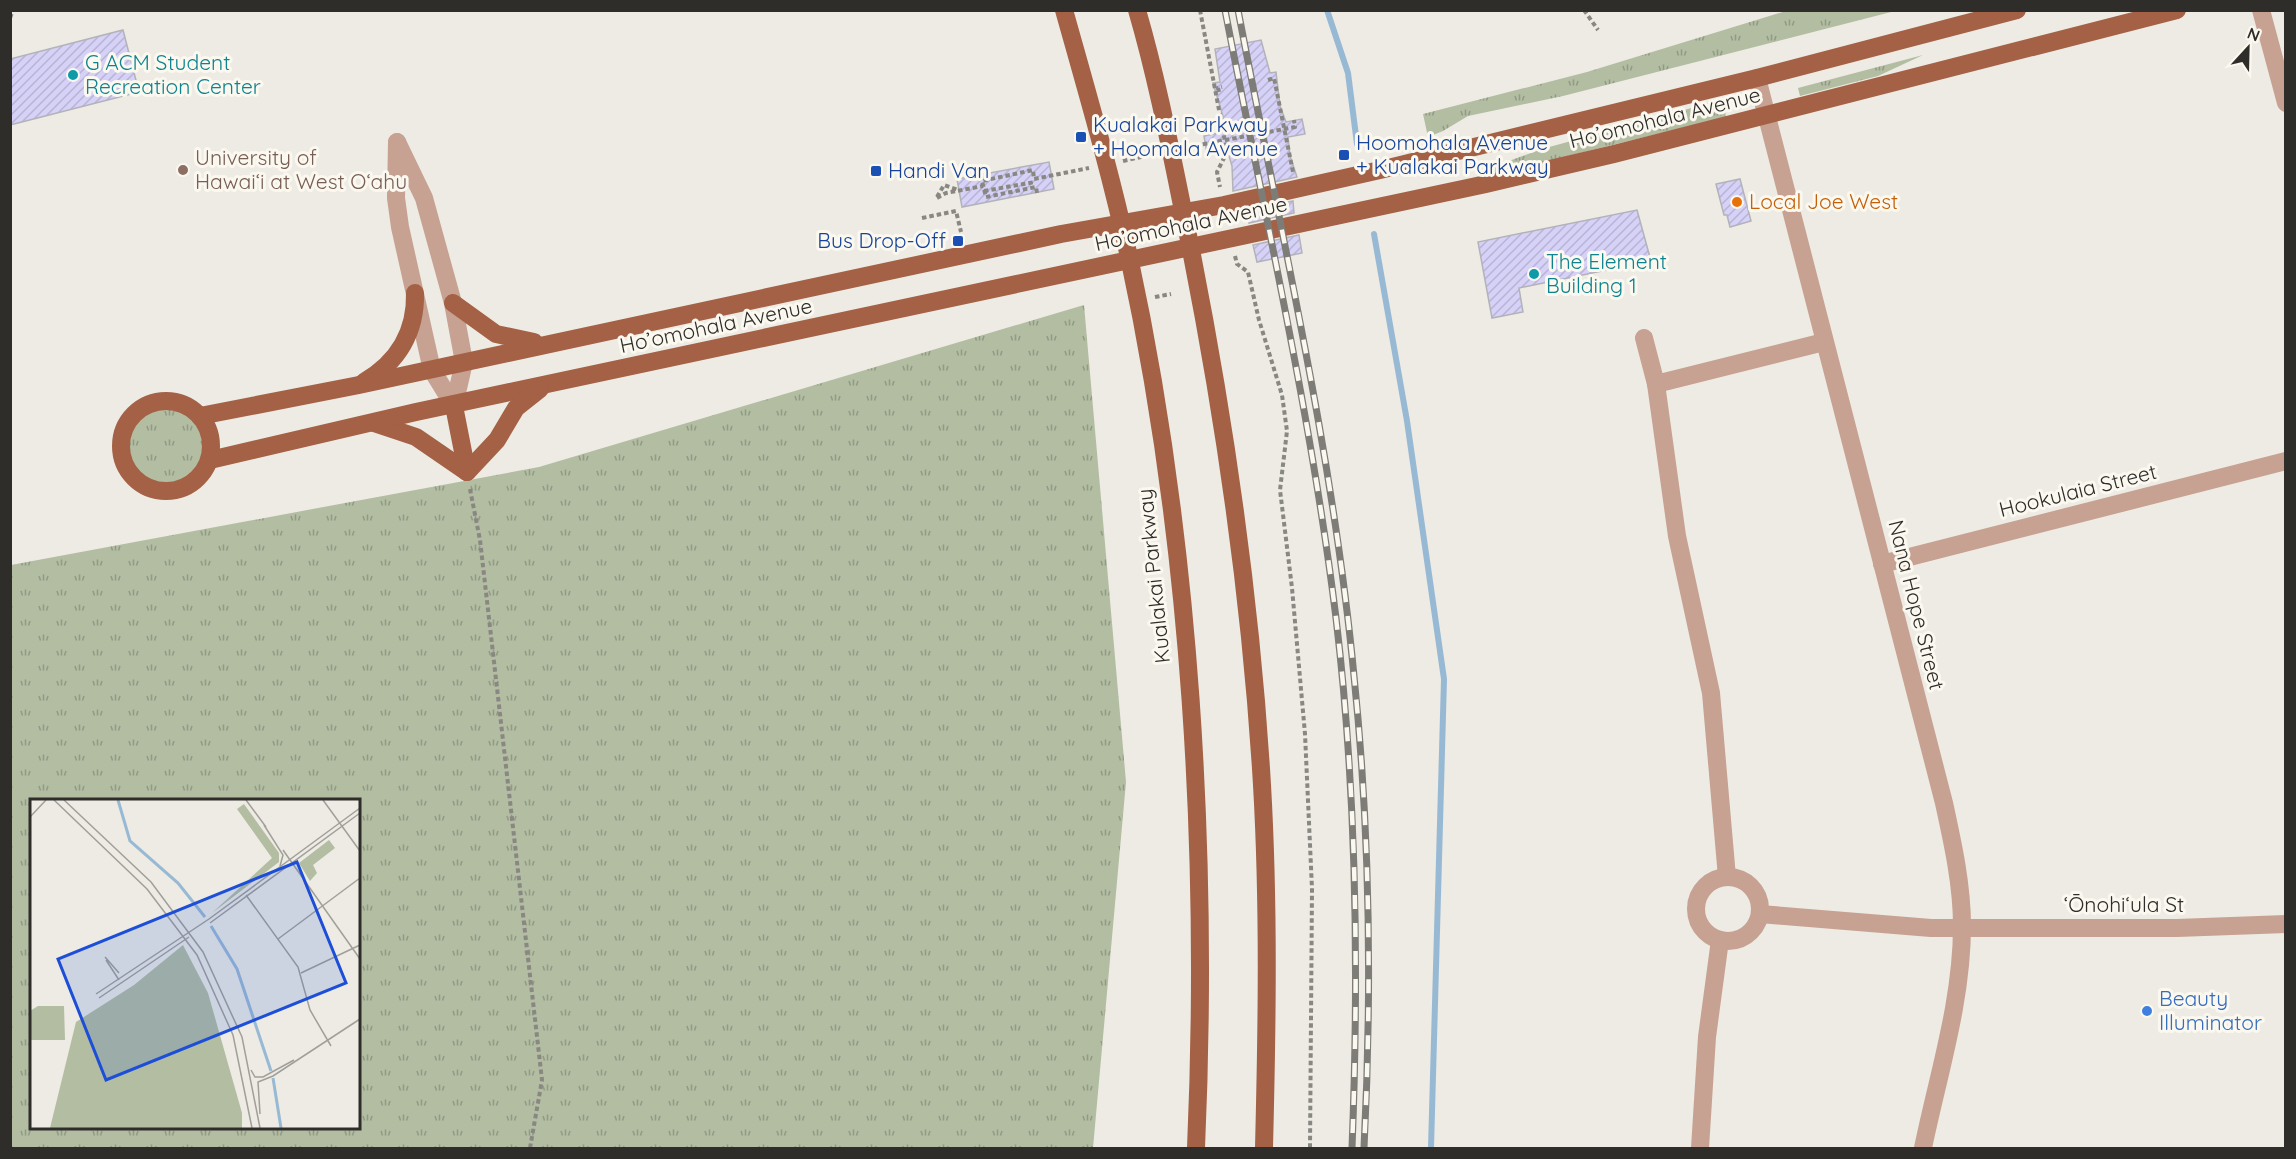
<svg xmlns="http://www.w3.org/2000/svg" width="2296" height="1159" viewBox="0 0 2296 1159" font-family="Quicksand,sans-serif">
	<defs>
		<pattern id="grass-tufts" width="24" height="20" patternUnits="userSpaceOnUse" patternTransform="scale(1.5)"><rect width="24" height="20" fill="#b2bda2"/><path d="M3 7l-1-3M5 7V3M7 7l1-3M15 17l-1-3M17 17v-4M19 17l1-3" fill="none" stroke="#919a84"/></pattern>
		<pattern id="building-hatch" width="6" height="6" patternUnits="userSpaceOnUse" patternTransform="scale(1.5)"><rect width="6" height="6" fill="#d6d1f7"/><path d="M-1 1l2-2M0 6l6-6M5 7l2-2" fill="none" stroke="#b8b4d4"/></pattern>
	</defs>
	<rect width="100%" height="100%" fill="#edebe3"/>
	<!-- grass -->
	<g fill="url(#grass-tufts)" fill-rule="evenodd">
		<path d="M1789,10L1895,11L1563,96L1468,116L1443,131L1428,137L1423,114L1587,72Z"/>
		<path d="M1923,55L1878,76L1800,96L1798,88Z"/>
		<path d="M1717,101L1724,104L1726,117L1487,176L1484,170L1542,149Z"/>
		<path d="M1084,305L1126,782L1093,1148H11V565L539,467ZM32,800H358V1128H32Z"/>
		<circle cx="166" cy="446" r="38"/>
	</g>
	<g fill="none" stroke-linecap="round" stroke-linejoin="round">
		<!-- stream -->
		<g stroke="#98b9d4" stroke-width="6">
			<path d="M1327,10L1348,73L1357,144"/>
			<path d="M1374,234L1407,421L1444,679L1431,1148"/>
		</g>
	</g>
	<!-- building -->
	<g fill="url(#building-hatch)" stroke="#b3b2b9" stroke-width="1.5">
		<path d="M123,30L139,92L10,125V59Z"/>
		<path d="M1261,40L1270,73L1276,72L1280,106L1286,122L1302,119L1305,134L1288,137L1290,156L1297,177L1233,191L1232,166L1227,149L1207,153L1204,136L1223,132V116L1213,83L1220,82L1215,49Z"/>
		<path d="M1049,162L1054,189L962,207L957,179Z"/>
		<path d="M1740,179L1751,221L1730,227L1727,215H1724L1716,184Z"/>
		<path d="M1293,201L1294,213L1249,223L1247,211Z"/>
		<path d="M1637,210L1651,261L1519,288L1523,312L1492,318L1478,242Z"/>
		<path d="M1299,235L1302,253L1257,262L1253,245Z"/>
	</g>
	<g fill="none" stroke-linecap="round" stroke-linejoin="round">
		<!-- path -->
		<g stroke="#898782" stroke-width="4" stroke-dasharray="4.5 3" stroke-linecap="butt">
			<path d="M1200,10L1227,152L1217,172L1220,187"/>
			<path d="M1584,10L1598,30"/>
			<path d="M10,18L13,10"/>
			<path d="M1268,80L1274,78L1293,172"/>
			<path d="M1219,92L1218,88L1222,87"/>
			<path d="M1188,147L1295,127L1294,120"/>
			<path d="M1123,161L1154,154"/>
			<path d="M984,191L1035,182"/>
			<path d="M1037,193L1036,187L986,197L982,181L1033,170L1034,179L1089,168"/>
			<path d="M937,197L944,185L958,190"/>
			<path d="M937,198L946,193L983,186"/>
			<path d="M922,218L956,211L961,232"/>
			<path d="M1235,256L1237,264L1248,272L1259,320L1282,395L1287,431L1280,490L1292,588L1305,734L1312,889L1310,1148"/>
			<path d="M1155,297L1171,294"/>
			<path d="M470,489L480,540L542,1080L530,1148"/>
		</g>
		<!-- minor -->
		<g stroke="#c7a191" stroke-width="18">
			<path d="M2261,10L2286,103"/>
			<path d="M1757,78L1944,803C1953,844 1962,885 1962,926C1962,1002 1938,1075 1923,1148"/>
			<path d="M397,142L424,198L453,303L464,362L454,406"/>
			<path d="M397,142L396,198L400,227L432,370L454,406"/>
			<path d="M1644,338L1656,384L1677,536L1711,693L1727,877"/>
			<path d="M1656,384L1824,342"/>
			<path d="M1882,564L2286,461"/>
			<circle cx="1728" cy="909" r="32"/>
			<path d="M1760,914L1931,928H2177L2286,924"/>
			<path d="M1700,1148L1707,1037L1720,940"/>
		</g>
		<!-- major -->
		<g stroke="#a46145" stroke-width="18">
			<path d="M1064,10C1087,92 1111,174 1129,257C1191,543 1209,856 1196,1148"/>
			<path d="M1137,10C1158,82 1172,157 1187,230C1224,413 1251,598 1262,785C1269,906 1267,1028 1264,1148"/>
			<path d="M453,303L496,334L534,342"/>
			<path d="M364,382C398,362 416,332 415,293"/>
			<circle cx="166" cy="446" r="45"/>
			<path d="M454,406L467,472"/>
			<path d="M200,416L359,385L1061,234L1224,205L1380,170L1757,78L2017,10"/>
			<path d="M374,423L416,437L467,472"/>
			<path d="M210,460L416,412L1486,184L1614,154L2177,10"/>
			<path d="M467,472L497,440L516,408L540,389"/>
		</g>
		<defs>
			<g id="rail">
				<path d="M1225,10C1264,212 1311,414 1336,618C1357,794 1359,972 1352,1148"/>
				<path d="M1238,10C1280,230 1333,453 1354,676C1370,832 1372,991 1364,1148"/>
			</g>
		</defs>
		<!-- rail casing -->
		<use href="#rail" stroke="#7e7c77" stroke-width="7"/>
		<!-- rail -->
		<use href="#rail" stroke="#fbf8f0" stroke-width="4.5" stroke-dasharray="14" stroke-linecap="butt"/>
	</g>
	<!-- markers -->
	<g fill="#0f9aa8" stroke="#fbf8f0" stroke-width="2">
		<circle cx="73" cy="75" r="6"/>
		<circle cx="1534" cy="274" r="6"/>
	</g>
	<g fill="#1a4fb4" stroke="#fbf8f0" stroke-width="2">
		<rect x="1075" y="131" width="12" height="12" rx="3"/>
		<rect x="1338" y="149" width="12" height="12" rx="3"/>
		<rect x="870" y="165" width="12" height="12" rx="3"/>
		<rect x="952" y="235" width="12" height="12" rx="3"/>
	</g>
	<circle fill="#8d6e63" stroke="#fbf8f0" stroke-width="2" cx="183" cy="170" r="6"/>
	<circle fill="#e8710a" stroke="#fbf8f0" stroke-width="2" cx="1737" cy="202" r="6"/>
	<circle fill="#3f7fe0" stroke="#fbf8f0" stroke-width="2" cx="2147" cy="1011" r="6"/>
	<g text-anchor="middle" stroke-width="6" stroke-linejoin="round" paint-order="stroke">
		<!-- culture labels -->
		<g font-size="21" fill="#0d838f" stroke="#fbf8f0" text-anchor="start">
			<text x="85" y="70">G ACM Student<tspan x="85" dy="24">Recreation Center</tspan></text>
			<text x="1546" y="269">The Element<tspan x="1546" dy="24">Building 1</tspan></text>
		</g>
		<!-- street labels -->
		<g font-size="21" fill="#2e2d2a" stroke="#fbf8f0">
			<text transform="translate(1665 118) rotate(-14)" y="7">Ho’omohala Avenue</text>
			<text transform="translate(1191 224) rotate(-12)" y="7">Ho’omohala Avenue</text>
			<text transform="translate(716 326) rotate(-12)" y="7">Ho’omohala Avenue</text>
			<text transform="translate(2078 491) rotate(-14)" y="7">Hookulaia Street</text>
			<text transform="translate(1154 576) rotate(-96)" y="7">Kualakai Parkway</text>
			<text transform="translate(1916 605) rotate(76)" y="7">Nana Hope Street</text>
			<text x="2124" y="912">‘Ōnohi‘ula St</text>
		</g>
		<!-- transit labels -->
		<g font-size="21" fill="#164399" stroke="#fbf8f0" text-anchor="start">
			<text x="1093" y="132">Kualakai Parkway<tspan x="1093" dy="24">+ Hoomala Avenue</tspan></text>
			<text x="1356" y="150">Hoomohala Avenue<tspan x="1356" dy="24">+ Kualakai Parkway</tspan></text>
			<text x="888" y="178">Handi Van</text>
			<text x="946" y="248" text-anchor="end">Bus Drop-Off</text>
		</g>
		<!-- education labels -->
		<g font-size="21" fill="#785e54" stroke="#fbf8f0" text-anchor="start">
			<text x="195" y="165">University of<tspan x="195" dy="24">Hawaiʻi at West Oʻahu</tspan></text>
		</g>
		<!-- food labels -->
		<g font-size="21" fill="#c56008" stroke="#fbf8f0" text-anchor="start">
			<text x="1749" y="209">Local Joe West</text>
		</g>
		<!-- shop labels -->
		<g font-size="21" fill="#366cbe" stroke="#fbf8f0" text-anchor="start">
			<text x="2159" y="1006">Beauty<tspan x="2159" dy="24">Illuminator</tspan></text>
		</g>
	</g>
	<!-- overview -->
	<g transform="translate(30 799)">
		<rect width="330" height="330" fill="#edebe3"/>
		<path d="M214,5L249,54V63L182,114L242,59L207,10ZM299,41L305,49L283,66L287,74L280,82L269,64ZM153,146L178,194L212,314V329H20L46,223L104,186ZM8,207H34L35,241H0V212Z" fill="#b2bda2"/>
		<path fill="none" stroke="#98b9d4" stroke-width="3" d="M88,1L100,42L148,84L175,118M181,127L207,170L241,272M243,279L251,329"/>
		<path fill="none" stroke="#a19f99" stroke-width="1.5" d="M24,1L117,90L167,156L203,236L222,329M34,1L121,83L173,153L212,238L230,329M216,1L236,28M293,1L330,52M0,18L16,1M234,26L253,56L250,67M253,51L330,160M216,96L268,168L280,211L301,247M180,124L330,14M248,140L330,79M75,158L89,174M76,161L89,181M271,174L330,146M66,195L179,120L330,9M69,199L159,138M221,271L225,278H233L264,261M230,315L228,283L243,277L330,220"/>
		<path fill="#1d4ed8" fill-opacity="0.15" stroke="#1d4ed8" stroke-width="3" d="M267,63L316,184L76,281L28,160Z"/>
		<rect width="330" height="330" fill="none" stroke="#2e2d2a" stroke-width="3"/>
	</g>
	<!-- border -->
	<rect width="2296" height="1159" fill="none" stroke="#2e2d2a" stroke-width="24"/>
	<!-- north arrow -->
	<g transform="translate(2248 48) rotate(22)" stroke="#fbf8f0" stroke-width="4.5" paint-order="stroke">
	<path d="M0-4.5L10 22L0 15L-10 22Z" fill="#2e2d2a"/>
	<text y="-9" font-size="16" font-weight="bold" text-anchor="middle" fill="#2e2d2a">N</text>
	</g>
</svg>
